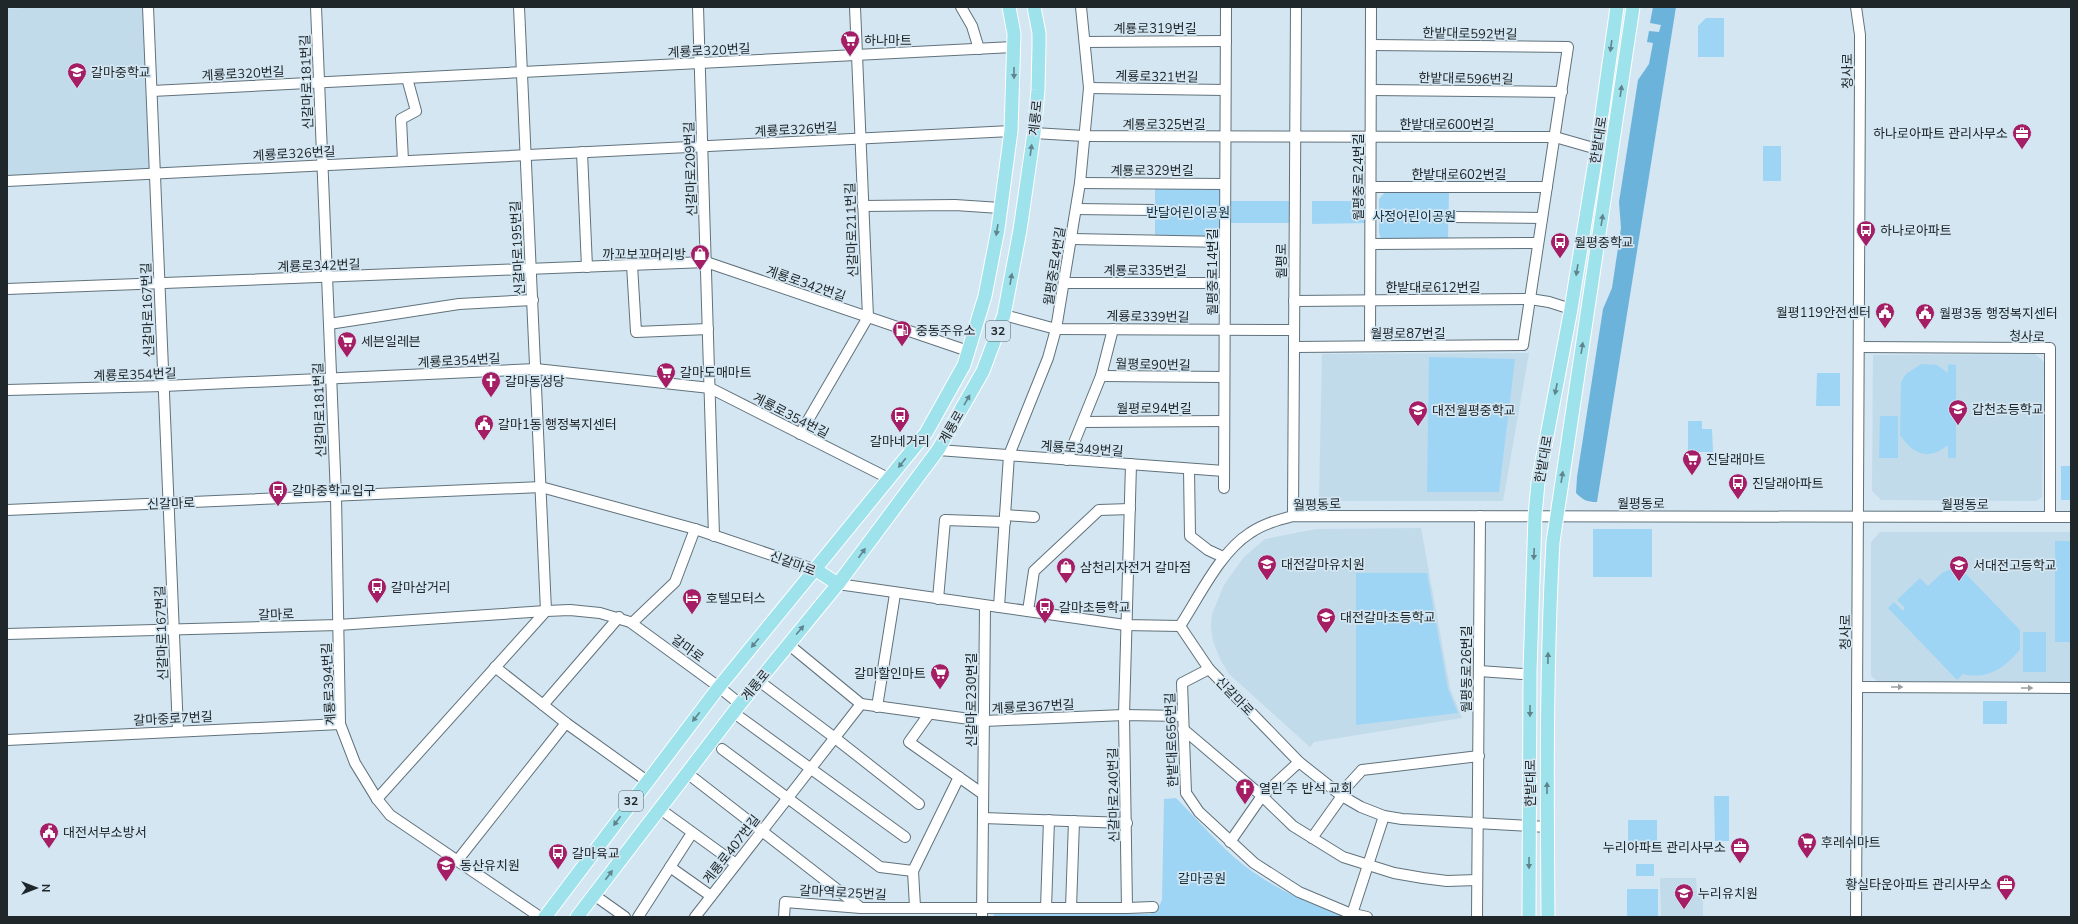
<svg xmlns="http://www.w3.org/2000/svg" width="2078" height="924" viewBox="0 0 2078 924" font-family="'Nunito Sans','Noto Sans KR',sans-serif">
	<rect width="100%" height="100%" fill="#d3e6f1"/>
	<!-- built -->
	<g fill="#c1dbeb">
		<path d="M38,7H143L150,170L7,176V9Z"/>
		<path d="M1529,353L1503,501H1319L1322,354Z"/>
		<path d="M2035,354L2044,362L2042,497L2037,501L1881,500L1872,491L1873,355Z"/>
		<path d="M1421,528L1450,688L1462,718L1314,742L1310,747L1229,674L1220,659L1213,641L1211,627L1212,614L1224,585L1244,557L1265,539L1316,529Z"/>
		<path d="M1880,532H2071V682L1877,681L1871,676V542Z"/>
		<path d="M1660,878H1696L1697,892L1703,901V917H1661Z"/>
	</g>
	<!-- green -->
	<g fill="#9fd5f4">
		<path d="M1706,18H1724V57H1698V26Z"/>
		<rect x="1763" y="146" width="18" height="35"/>
		<path d="M1155,186H1221V239L1155,238Z"/>
		<path d="M1385,192H1449L1448,240H1385L1380,237L1379,232V199Z"/>
		<rect x="1231" y="201" width="58" height="22"/>
		<path d="M1312,201H1367V223L1312,224Z"/>
		<path d="M1429,357L1515,359L1499,492H1427Z"/>
		<path d="M1921,364L1937,365L1948,373V364L1956,365V458H1948V445C1928,461 1914,455 1900,435L1901,382L1906,374Z"/>
		<path d="M1817,373H1840V406H1816Z"/>
		<path d="M1880,416H1898V458H1879Z"/>
		<path d="M1688,421H1702V429H1712L1713,452H1688Z"/>
		<rect x="2061" y="466" width="10" height="34"/>
		<rect x="1593" y="529" width="59" height="48"/>
		<rect x="2055" y="541" width="16" height="101"/>
		<path d="M1951,569L1964,572L2020,630V649C2005,668 1988,680 1963,674L1957,680L1888,608L1894,602L1903,611L1905,608L1897,600L1920,578L1928,586L1942,573Z"/>
		<path d="M1356,573H1427L1448,689L1458,713L1356,725Z"/>
		<rect x="2023" y="632" width="23" height="40"/>
		<rect x="1983" y="701" width="24" height="23"/>
		<path d="M1714,796H1729V841H1715Z"/>
		<path d="M1176,798C1201,823 1227,855 1256,874C1284,893 1316,907 1348,917H993L994,914H1150L1157,910L1162,900L1164,799Z"/>
		<rect x="1628" y="820" width="29" height="23"/>
		<rect x="1636" y="864" width="18" height="12"/>
		<rect x="1627" y="889" width="31" height="28"/>
	</g>
	<!-- forest -->
	<path fill="#6cb3db" d="M1653,7H1676L1597,502C1587,502 1583,500 1576,493L1577,477L1603,309L1612,288L1621,228L1619,202L1638,80L1649,64L1653,43L1647,42L1649,31L1659,32L1661,25L1650,23Z"/>
	<g fill="none" stroke-linecap="round" stroke-linejoin="round">
		<defs>
			<g id="minor">
				<path d="M148,7L178,731"/>
				<path d="M316,7L336,496L340,724L355,763L377,799L390,815L540,917"/>
				<path d="M519,7L546,611"/>
				<path d="M698,7L714,536"/>
				<path d="M961,7L972,26L979,49"/>
				<path d="M1085,42L1226,41"/>
				<path d="M1089,88L1225,90"/>
				<path d="M1371,90L1562,92"/>
				<path d="M152,91L1013,47"/>
				<path d="M1034,133L1084,136L1555,137L1597,149"/>
				<path d="M582,152L587,267"/>
				<path d="M403,161L401,119L416,111L407,78"/>
				<path d="M7,181L1011,131"/>
				<path d="M1080,183L1225,184"/>
				<path d="M1371,187H1547"/>
				<path d="M863,206L955,205L1000,208"/>
				<path d="M1076,209L1153,210"/>
				<path d="M1452,217L1542,218"/>
				<path d="M1072,239L1225,242"/>
				<path d="M1371,244L1538,243"/>
				<path d="M632,265L636,332L708,329"/>
				<path d="M1065,283H1224"/>
				<path d="M7,289L706,262L968,351"/>
				<path d="M1294,301L1530,299L1549,302L1571,309"/>
				<path d="M1004,315L1056,329L1294,330"/>
				<path d="M329,324L459,304L533,300"/>
				<path d="M1370,346L1371,7"/>
				<path d="M1294,347L1523,345L1568,47L1371,45"/>
				<path d="M1859,347L2050,348V517"/>
				<path d="M1101,376L1224,377"/>
				<path d="M7,390L164,386L536,369L710,388L890,479"/>
				<path d="M1083,422L1224,421"/>
				<path d="M800,434L868,317L855,7"/>
				<path d="M938,450L1224,471"/>
				<path d="M1067,460L1101,376L1113,329"/>
				<path d="M1189,469L1190,536L1208,550L1223,557"/>
				<path d="M1224,488L1226,7"/>
				<path d="M7,510L541,487L695,529L816,570"/>
				<path d="M1005,515L1034,517"/>
				<path d="M1293,516L1296,7"/>
				<path d="M838,584L1125,625L1180,626"/>
				<path d="M938,599L945,520L1005,522"/>
				<path d="M999,607L1009,455L1048,358L1056,329L1080,183L1089,88L1081,7"/>
				<path d="M1028,611L1034,571L1099,510L1130,509"/>
				<path d="M632,623L675,582L695,529"/>
				<path d="M1180,626C1199,597 1220,552 1250,533C1263,524 1278,520 1293,516L2071,517"/>
				<path d="M1180,626L1209,669L1299,762L1342,796L1361,807L1384,816L1402,819L1548,827"/>
				<path d="M7,634L338,625L546,611L570,610L600,613L630,622L719,687L740,704"/>
				<path d="M788,644L861,704L984,721L1124,715L1182,716"/>
				<path d="M495,667L566,723L647,781"/>
				<path d="M1209,669L1182,683L1186,793L1199,812L1254,863L1299,892L1349,913L1367,917"/>
				<path d="M1479,671L1522,674L1530,672"/>
				<path d="M759,681L835,738L919,804"/>
				<path d="M1858,687L2071,688"/>
				<path d="M543,705L619,617"/>
				<path d="M877,707L895,594"/>
				<path d="M734,713L905,837"/>
				<path d="M929,714L909,742L983,794"/>
				<path d="M1183,729L1262,796L1293,826L1343,857L1394,873L1423,878L1447,881L1477,880"/>
				<path d="M7,740L340,724"/>
				<path d="M722,749L880,867L913,871"/>
				<path d="M687,773L861,908"/>
				<path d="M1340,794L1362,770L1479,756"/>
				<path d="M377,799L546,611"/>
				<path d="M660,809L736,864"/>
				<path d="M983,818L1127,823"/>
				<path d="M1312,838L1342,796"/>
				<path d="M1230,842L1262,796L1299,762"/>
				<path d="M457,861L566,723"/>
				<path d="M670,867L711,896"/>
				<path d="M594,895L625,917"/>
				<path d="M915,907L913,871L959,777"/>
				<path d="M1046,908L1049,820"/>
				<path d="M1071,908L1074,821"/>
				<path d="M1127,908L1153,907"/>
				<path d="M1352,914L1384,816"/>
				<path d="M638,917L692,833"/>
				<path d="M695,917L861,704"/>
				<path d="M784,917L785,902L861,908H1127L1124,715L1131,464"/>
				<path d="M982,917L985,606"/>
				<path d="M1477,917L1480,516"/>
				<path d="M1856,917L1860,72V35L1856,7"/>
			</g>
			<g id="major">
				<path d="M816,570L838,584"/>
				<path d="M545,917L719,687L926,433L964,365L985,296L998,229L1011,131L1014,34L1009,7"/>
				<path d="M577,917L740,704L838,584L938,450L983,371L1004,315L1020,230L1034,133L1038,90L1039,47V33L1034,7"/>
				<path d="M1529,917L1530,672L1535,515L1538,483L1571,309L1597,149L1617,7"/>
				<path d="M1548,917C1547,792 1546,667 1553,542L1633,7"/>
			</g>
		</defs>
		<!-- minor casing -->
		<use href="#minor" stroke="#61727c" stroke-width="12"/>
		<!-- major casing -->
		<use href="#major" stroke="#fff" stroke-width="15"/>
		<!-- minor -->
		<use href="#minor" stroke="#fff" stroke-width="10"/>
		<!-- major -->
		<use href="#major" stroke="#9ee2ec" stroke-width="13"/>
	</g>
	<!-- one-way arrows -->
	<defs><path id="oneway-solid" d="M-6-.8H1V-3.2L6.5 0L1 3.2V.8H-6Z"/></defs>
	<g fill="#5f848c">
		<use href="#oneway-solid" transform="translate(1611 46) rotate(98)"/>
		<use href="#oneway-solid" transform="translate(1014 73) rotate(90)"/>
		<use href="#oneway-solid" transform="translate(1621 91) rotate(-82)"/>
		<use href="#oneway-solid" transform="translate(1031 150) rotate(-82)"/>
		<use href="#oneway-solid" transform="translate(1602 220) rotate(-81)"/>
		<use href="#oneway-solid" transform="translate(997 230) rotate(99)"/>
		<use href="#oneway-solid" transform="translate(1577 270) rotate(99)"/>
		<use href="#oneway-solid" transform="translate(1011 279) rotate(-80)"/>
		<use href="#oneway-solid" transform="translate(1582 348) rotate(-81)"/>
		<use href="#oneway-solid" transform="translate(1556 389) rotate(101)"/>
		<use href="#oneway-solid" transform="translate(967 400) rotate(-60)"/>
		<use href="#oneway-solid" transform="translate(902 463) rotate(129)"/>
		<use href="#oneway-solid" transform="translate(1562 477) rotate(-81)"/>
		<use href="#oneway-solid" transform="translate(862 553) rotate(-54)"/>
		<use href="#oneway-solid" transform="translate(1534 554) rotate(92)"/>
		<use href="#oneway-solid" transform="translate(800 630) rotate(-50)"/>
		<use href="#oneway-solid" transform="translate(755 643) rotate(130)"/>
		<use href="#oneway-solid" transform="translate(1548 658) rotate(-89)"/>
		<use href="#oneway-solid" transform="translate(1530 711) rotate(90)"/>
		<use href="#oneway-solid" transform="translate(696 717) rotate(128)"/>
		<use href="#oneway-solid" transform="translate(1547 788) rotate(-90)"/>
		<use href="#oneway-solid" transform="translate(617 821) rotate(127)"/>
		<use href="#oneway-solid" transform="translate(1529 863) rotate(90)"/>
		<use href="#oneway-solid" transform="translate(609 875) rotate(-53)"/>
	</g>
	<g fill="#9b9ea0">
		<use href="#oneway-solid" transform="translate(1897 687)"/>
		<use href="#oneway-solid" transform="translate(2027 688)"/>
	</g>
	<!-- icons -->
	<defs>
		<symbol id="supermarket-pin" viewBox="-11 -11 22 30"><path d="M0 17L-7.5 6A9.5 9.5 0 1 1 7.5 6Z" fill="#a51d65" stroke="#d3e6f1"/><path d="M-6-5.5h2.5l.6 2H6L4.5 2H-2.5L-4.4-4H-6ZM-1.5 3.2a1.3 1.3 0 1 0 .1 0ZM3 3.2a1.3 1.3 0 1 0 .1 0Z" fill="#fff"/></symbol>
		<symbol id="school-pin" viewBox="-11 -11 22 30"><path d="M0 17L-7.5 6A9.5 9.5 0 1 1 7.5 6Z" fill="#a51d65" stroke="#d3e6f1"/><path d="M0-5L7-2L0 1L-7-2ZM-4 1L0 2.5L4 1V4Q0 6-4 4Z" fill="#fff"/></symbol>
		<symbol id="office-pin" viewBox="-11 -11 22 30"><path d="M0 17L-7.5 6A9.5 9.5 0 1 1 7.5 6Z" fill="#a51d65" stroke="#d3e6f1"/><path d="M-6-3h4V-5.5h4V-3h4V5H-6ZM-1-4.5V-3h2v-1.5ZM-6 0V1H6V0Z" fill="#fff"/></symbol>
		<symbol id="bus-pin" viewBox="-11 -11 22 30"><path d="M0 17L-7.5 6A9.5 9.5 0 1 1 7.5 6Z" fill="#a51d65" stroke="#d3e6f1"/><path d="M-5-6H5V4H4V6H2V4H-2V6H-4V4H-5ZM-3.5-4V0h7V-4ZM-3.5 1.2v1.5H-2V1.2ZM2 1.2v1.5H3.5V1.2Z" fill="#fff"/></symbol>
		<symbol id="shop-pin" viewBox="-11 -11 22 30"><path d="M0 17L-7.5 6A9.5 9.5 0 1 1 7.5 6Z" fill="#a51d65" stroke="#d3e6f1"/><path d="M-5-2.5h2.3a2.7 3.5 0 0 1 5.4 0H5L5.5 6h-11ZM-1.5-2.5h3a1.5 2.3 0 0 0-3 0Z" fill="#fff"/></symbol>
		<symbol id="civic-pin" viewBox="-11 -11 22 30"><path d="M0 17L-7.5 6A9.5 9.5 0 1 1 7.5 6Z" fill="#a51d65" stroke="#d3e6f1"/><path d="M-.6-6.5H3V-4.5H.6V-3L4-1V1h2V6H-6V1h2V-1L-.6-3ZM-1.2 2.5V6h2.4V2.5Z" fill="#fff"/></symbol>
		<symbol id="fuel-pin" viewBox="-11 -11 22 30"><path d="M0 17L-7.5 6A9.5 9.5 0 1 1 7.5 6Z" fill="#a51d65" stroke="#d3e6f1"/><path d="M-5.5-6h7V0h2V4h1.3V-2.5L3-4.5l.8-.8L6-3V5H2.5V1h-1V6h-7ZM-4.2-4.7v3.2H.2V-4.7Z" fill="#fff"/></symbol>
		<symbol id="church-pin" viewBox="-11 -11 22 30"><path d="M0 17L-7.5 6A9.5 9.5 0 1 1 7.5 6Z" fill="#a51d65" stroke="#d3e6f1"/><path d="M-1.2-6h2.4v3.5h3.3v2.4h-3.3V6h-2.4V-.1h-3.3v-2.4h3.3Z" fill="#fff"/></symbol>
		<symbol id="hotel-pin" viewBox="-11 -11 22 30"><path d="M0 17L-7.5 6A9.5 9.5 0 1 1 7.5 6Z" fill="#a51d65" stroke="#d3e6f1"/><path d="M-6-4.5h1.5V1H6V5H4.5V3h-9V5H-6ZM-4 0a1.8 1.8 0 1 1 3.6 0ZM.5 0V-2.5h3Q6-2.5 6 0Z" fill="#fff"/></symbol>
	</defs>
	<g fill-rule="evenodd">
		<use href="#supermarket-pin" x="839" y="29" width="22" height="30"/>
		<use href="#school-pin" x="66" y="61" width="22" height="30"/>
		<use href="#office-pin" x="2011" y="122" width="22" height="30"/>
		<use href="#bus-pin" x="1855" y="219" width="22" height="30"/>
		<use href="#bus-pin" x="1549" y="231" width="22" height="30"/>
		<use href="#shop-pin" x="689" y="243" width="22" height="30"/>
		<use href="#civic-pin" x="1874" y="301" width="22" height="30"/>
		<use href="#civic-pin" x="1914" y="302" width="22" height="30"/>
		<use href="#fuel-pin" x="891" y="319" width="22" height="30"/>
		<use href="#supermarket-pin" x="336" y="330" width="22" height="30"/>
		<use href="#supermarket-pin" x="655" y="361" width="22" height="30"/>
		<use href="#church-pin" x="480" y="370" width="22" height="30"/>
		<use href="#school-pin" x="1947" y="398" width="22" height="30"/>
		<use href="#school-pin" x="1407" y="399" width="22" height="30"/>
		<use href="#bus-pin" x="889" y="405" width="22" height="30"/>
		<use href="#civic-pin" x="473" y="413" width="22" height="30"/>
		<use href="#supermarket-pin" x="1681" y="448" width="22" height="30"/>
		<use href="#bus-pin" x="1727" y="472" width="22" height="30"/>
		<use href="#bus-pin" x="267" y="479" width="22" height="30"/>
		<use href="#school-pin" x="1256" y="553" width="22" height="30"/>
		<use href="#school-pin" x="1948" y="554" width="22" height="30"/>
		<use href="#shop-pin" x="1055" y="556" width="22" height="30"/>
		<use href="#bus-pin" x="366" y="576" width="22" height="30"/>
		<use href="#hotel-pin" x="681" y="587" width="22" height="30"/>
		<use href="#bus-pin" x="1034" y="596" width="22" height="30"/>
		<use href="#school-pin" x="1315" y="606" width="22" height="30"/>
		<use href="#supermarket-pin" x="929" y="662" width="22" height="30"/>
		<use href="#church-pin" x="1234" y="777" width="22" height="30"/>
		<use href="#civic-pin" x="38" y="821" width="22" height="30"/>
		<use href="#supermarket-pin" x="1796" y="831" width="22" height="30"/>
		<use href="#office-pin" x="1729" y="836" width="22" height="30"/>
		<use href="#bus-pin" x="547" y="842" width="22" height="30"/>
		<use href="#school-pin" x="435" y="854" width="22" height="30"/>
		<use href="#office-pin" x="1995" y="873" width="22" height="30"/>
		<use href="#school-pin" x="1673" y="882" width="22" height="30"/>
	</g>
	<g text-anchor="middle" stroke-width="3.5" stroke-linejoin="round" paint-order="stroke">
		<!-- shield labels -->
		<g fill="#d3e6f1" stroke="#566066" stroke-width="1">
			<rect x="986" y="321" width="24" height="20" rx="3"/>
			<rect x="619" y="791" width="24" height="20" rx="3"/>
		</g>
		<g font-size="12" font-weight="bold" fill="#20272b">
			<text x="998" y="335">32</text>
			<text x="631" y="805">32</text>
		</g>
		<!-- street labels -->
		<g font-size="13" fill="#20272b" stroke="#d3e6f1">
			<text x="1155" y="33">계룡로319번길</text>
			<text transform="translate(1470 33) rotate(1)" y="5">한밭대로592번길</text>
			<text transform="translate(709 50) rotate(-3)" y="5">계룡로320번길</text>
			<text transform="translate(1847 71) rotate(-90)" y="5">청사로</text>
			<text transform="translate(243 73) rotate(-3)" y="5">계룡로320번길</text>
			<text transform="translate(1157 76) rotate(1)" y="5">계룡로321번길</text>
			<text transform="translate(1466 78) rotate(1)" y="5">한밭대로596번길</text>
			<text transform="translate(306 82) rotate(-92)" y="5">신갈마로181번길</text>
			<text transform="translate(1035 118) rotate(-84)" y="5">계룡로</text>
			<text x="1164" y="129">계룡로325번길</text>
			<text x="1447" y="129">한밭대로600번길</text>
			<text transform="translate(796 129) rotate(-3)" y="5">계룡로326번길</text>
			<text transform="translate(1598 140) rotate(-81)" y="5">한밭대로</text>
			<text transform="translate(294 153) rotate(-3)" y="5">계룡로326번길</text>
			<text transform="translate(690 169) rotate(-92)" y="5">신갈마로209번길</text>
			<text x="1152" y="175">계룡로329번길</text>
			<text x="1459" y="179">한밭대로602번길</text>
			<text transform="translate(1358 177) rotate(-90)" y="5">월평중로24번길</text>
			<text transform="translate(851 230) rotate(-92)" y="5">신갈마로211번길</text>
			<text transform="translate(517 248) rotate(-93)" y="5">신갈마로195번길</text>
			<text transform="translate(1281 261) rotate(-90)" y="5">월평로</text>
			<text transform="translate(319 265) rotate(-2)" y="5">계룡로342번길</text>
			<text transform="translate(1054 266) rotate(-81)" y="5">월평중로4번길</text>
			<text x="1145" y="275">계룡로335번길</text>
			<text transform="translate(1212 272) rotate(-90)" y="5">월평중로14번길</text>
			<text transform="translate(806 283) rotate(19)" y="5">계룡로342번길</text>
			<text x="1433" y="292">한밭대로612번길</text>
			<text transform="translate(147 310) rotate(-92)" y="5">신갈마로167번길</text>
			<text transform="translate(1148 316) rotate(1)" y="5">계룡로339번길</text>
			<text x="1408" y="338">월평로87번길</text>
			<text transform="translate(2027 336) rotate(2)" y="5">청사로</text>
			<text transform="translate(459 360) rotate(-3)" y="5">계룡로354번길</text>
			<text transform="translate(1153 364) rotate(1)" y="5">월평로90번길</text>
			<text transform="translate(135 374) rotate(-2)" y="5">계룡로354번길</text>
			<text x="1154" y="413">월평로94번길</text>
			<text transform="translate(319 410) rotate(-92)" y="5">신갈마로181번길</text>
			<text transform="translate(791 415) rotate(27)" y="5">계룡로354번길</text>
			<text transform="translate(951 427) rotate(-60)" y="5">계룡로</text>
			<text transform="translate(1082 448) rotate(4)" y="5">계룡로349번길</text>
			<text transform="translate(1543 459) rotate(-80)" y="5">한밭대로</text>
			<text transform="translate(171 503) rotate(-2)" y="5">신갈마로</text>
			<text x="1641" y="508">월평동로</text>
			<text transform="translate(1317 504) rotate(-2)" y="5">월평동로</text>
			<text x="1965" y="509">월평동로</text>
			<text transform="translate(793 563) rotate(20)" y="5">신갈마로</text>
			<text transform="translate(276 614) rotate(-2)" y="5">갈마로</text>
			<text transform="translate(1845 632) rotate(-90)" y="5">청사로</text>
			<text transform="translate(161 633) rotate(-92)" y="5">신갈마로167번길</text>
			<text transform="translate(688 648) rotate(36)" y="5">갈마로</text>
			<text transform="translate(1466 669) rotate(-90)" y="5">월평동로26번길</text>
			<text transform="translate(328 684) rotate(-93)" y="5">계룡로394번길</text>
			<text transform="translate(755 685) rotate(-51)" y="5">계룡로</text>
			<text transform="translate(1235 696) rotate(46)" y="5">신갈마로</text>
			<text transform="translate(971 700) rotate(-90)" y="5">신갈마로230번길</text>
			<text transform="translate(1033 706) rotate(-3)" y="5">계룡로367번길</text>
			<text transform="translate(173 718) rotate(-3)" y="5">갈마중로7번길</text>
			<text transform="translate(1171 740) rotate(-92)" y="5">한밭대로656번길</text>
			<text transform="translate(1530 783) rotate(-90)" y="5">한밭대로</text>
			<text transform="translate(1113 795) rotate(-91)" y="5">신갈마로240번길</text>
			<text transform="translate(731 849) rotate(-52)" y="5">계룡로407번길</text>
			<text transform="translate(843 892) rotate(3)" y="5">갈마역로25번길</text>
		</g>
		<!-- poi labels -->
		<g font-size="13" fill="#20272b" stroke="#d3e6f1" text-anchor="start">
			<text x="864" y="45">하나마트</text>
			<text x="91" y="77">갈마중학교</text>
			<text x="2008" y="138" text-anchor="end">하나로아파트 관리사무소</text>
			<text x="1880" y="235">하나로아파트</text>
			<text x="1574" y="247">월평중학교</text>
			<text x="686" y="259" text-anchor="end">까꼬보꼬머리방</text>
			<text x="1871" y="317" text-anchor="end">월평119안전센터</text>
			<text x="1939" y="318">월평3동 행정복지센터</text>
			<text x="916" y="335">중동주유소</text>
			<text x="361" y="346">세븐일레븐</text>
			<text x="680" y="377">갈마도매마트</text>
			<text x="505" y="386">갈마동성당</text>
			<text x="1972" y="414">갑천초등학교</text>
			<text x="1432" y="415">대전월평중학교</text>
			<text x="498" y="429">갈마1동 행정복지센터</text>
			<text x="900" y="446" text-anchor="middle">갈마네거리</text>
			<text x="1706" y="464">진달래마트</text>
			<text x="1752" y="488">진달래아파트</text>
			<text x="292" y="495">갈마중학교입구</text>
			<text x="1281" y="569">대전갈마유치원</text>
			<text x="1973" y="570">서대전고등학교</text>
			<text x="1080" y="572">삼천리자전거 갈마점</text>
			<text x="391" y="592">갈마삼거리</text>
			<text x="706" y="603">호텔모터스</text>
			<text x="1059" y="612">갈마초등학교</text>
			<text x="1340" y="622">대전갈마초등학교</text>
			<text x="926" y="678" text-anchor="end">갈마할인마트</text>
			<text x="1259" y="793">열린 주 반석 교회</text>
			<text x="63" y="837">대전서부소방서</text>
			<text x="1821" y="847">후레쉬마트</text>
			<text x="1726" y="852" text-anchor="end">누리아파트 관리사무소</text>
			<text x="572" y="858">갈마육교</text>
			<text x="460" y="870">동산유치원</text>
			<text x="1992" y="889" text-anchor="end">황실타운아파트 관리사무소</text>
			<text x="1698" y="898">누리유치원</text>
		</g>
		<!-- park labels -->
		<g font-size="13" fill="#0d2e3f" stroke="#d3e6f1">
			<text x="1188" y="217">반달어린이공원</text>
			<text x="1414" y="221">사정어린이공원</text>
			<text x="1202" y="883">갈마공원</text>
		</g>
	</g>
	<!-- border -->
	<rect width="2078" height="924" fill="none" stroke="#20272b" stroke-width="16"/>
	<!-- north arrow -->
	<g transform="translate(36 888) rotate(90)" stroke="#d3e6f1" stroke-width="3" paint-order="stroke">
	<path d="M0-3L7 15L0 10L-7 15Z" fill="#20272b"/>
	<text y="-6" font-size="11" font-weight="bold" text-anchor="middle" fill="#20272b">N</text>
	</g>
</svg>
